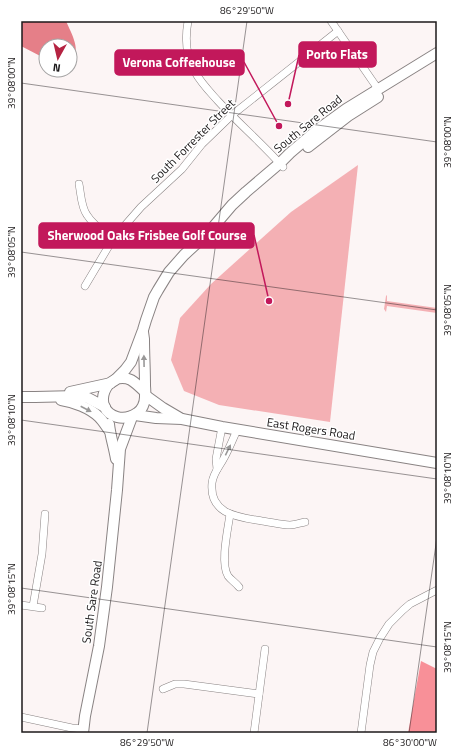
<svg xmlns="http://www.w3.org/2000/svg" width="458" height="754" viewBox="0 0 458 754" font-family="'Titillium Web',sans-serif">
	<rect width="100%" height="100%" fill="#fcf5f5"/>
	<!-- green -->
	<g fill="#f4b0b4">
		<path d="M358,165L330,422L219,405L184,391L171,360L180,318L211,284L291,212Z"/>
		<path d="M387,295V301L437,308V313L387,306L386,312L384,309L386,296Z"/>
	</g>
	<!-- forest -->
	<path fill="#f89098" d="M421,661L437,669V733H408Z"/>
	<!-- water -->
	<path fill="#e57f88" d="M21,21H66C71,33 83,52 70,62V46H46V59L21,46Z"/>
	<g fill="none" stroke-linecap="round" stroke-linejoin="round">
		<defs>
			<g id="minor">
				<path d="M188,21C185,38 186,57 195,72C201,83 210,92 218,101C239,124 263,144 283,167"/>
				<path d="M331,21L378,89"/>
				<path d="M79,184C81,194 81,207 87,215C93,225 104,232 113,239"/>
				<path d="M85,286L113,239L141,207L182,169L202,144L232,115L338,31"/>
				<path d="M237,430C233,439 229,449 224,458C220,466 213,473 212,483C209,515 239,517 262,521C271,522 281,525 290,525C295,525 300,523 305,522"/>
				<path d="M217,469L216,459L222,427"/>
				<path d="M230,514C228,529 220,563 228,576C231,580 236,583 239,587"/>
				<path d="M21,605L42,608"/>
				<path d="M33,606L42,554L45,514"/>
				<path d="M163,689L175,684H184L259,694"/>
				<path d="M21,717L72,728L83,729"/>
				<path d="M254,733L265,649"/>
				<path d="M361,733L370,665L373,652L380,638L389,624L403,610L410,604L437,590"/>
			</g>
			<g id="secondary">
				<path d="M308,147L348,116L378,97"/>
				<path d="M143,332L144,339C144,354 145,370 145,385C145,389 146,393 145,397C145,403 142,410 137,413C131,417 124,419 117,417C90,409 106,369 131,380C136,383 141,388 145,392"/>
				<path d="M114,381L125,370L131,362L143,330L146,320L154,297L158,290L169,272L184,255L209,232L232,205L246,192L280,163L290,153L317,130L346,109L437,53"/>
				<path d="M70,392L111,383"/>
				<path d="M145,395L163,408L180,418"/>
				<path d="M21,397H35L77,396L88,398L105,407"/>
				<path d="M61,400C74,402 90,408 99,417C103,421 106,426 109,430"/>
				<path d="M135,415L156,418L182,419L222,427L437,463"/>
				<path d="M109,424C110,435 114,447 116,459"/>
				<path d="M83,733L85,716L99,646L107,587L117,490L120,449L132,417"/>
			</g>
		</defs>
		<!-- minor casing -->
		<use href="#minor" stroke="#898383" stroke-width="8"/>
		<!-- secondary casing -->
		<use href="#secondary" stroke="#898383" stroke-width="12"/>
		<!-- minor -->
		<use href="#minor" stroke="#fff" stroke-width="7"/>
		<!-- secondary -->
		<use href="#secondary" stroke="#fff" stroke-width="10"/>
	</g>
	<!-- one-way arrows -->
	<defs><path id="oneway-solid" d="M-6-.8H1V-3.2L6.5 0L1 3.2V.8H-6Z"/></defs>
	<g fill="#999898">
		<use href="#oneway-solid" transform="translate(144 361) rotate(-91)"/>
		<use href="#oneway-solid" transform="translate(86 409) rotate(27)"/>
		<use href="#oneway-solid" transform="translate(228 450) rotate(-64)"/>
	</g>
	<!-- ticks -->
	<path fill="none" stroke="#1c191a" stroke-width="1" stroke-opacity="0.45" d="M21,83L437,142M21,252L437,310M21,420L437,479M21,588L437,647M147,733L247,21M409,733L437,537"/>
	<g text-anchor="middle" stroke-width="3" stroke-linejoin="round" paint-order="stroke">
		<!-- street labels -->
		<g font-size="12" fill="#1c191a" stroke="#fff">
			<text transform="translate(308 124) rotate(-39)" y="4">South Sare Road</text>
			<text transform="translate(193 141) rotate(-45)" y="4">South Forrester Street</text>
			<text transform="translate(311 429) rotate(9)" y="4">East Rogers Road</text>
			<text transform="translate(92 602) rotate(-82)" y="4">South Sare Road</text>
		</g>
	</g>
	<!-- callouts -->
	<path fill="none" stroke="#c2185b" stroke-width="1.5" d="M288 104L299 55M279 126L244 62M269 301L254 235"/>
	<g fill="#c2185b" stroke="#fff" stroke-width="1.5">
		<circle cx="288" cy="104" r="4"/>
		<circle cx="279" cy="126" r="4"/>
		<circle cx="269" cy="301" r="4"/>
	</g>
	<g fill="#c2185b" stroke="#c2185b" stroke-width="1.5">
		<rect x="299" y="42" width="77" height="25" rx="4"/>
		<rect x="115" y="50" width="129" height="25" rx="4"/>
		<rect x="39" y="223" width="215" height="25" rx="4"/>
	</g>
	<g font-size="13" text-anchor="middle" font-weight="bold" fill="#fff">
		<text x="337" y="59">Porto Flats</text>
		<text x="179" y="67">Verona Coffeehouse</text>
		<text x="147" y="240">Sherwood Oaks Frisbee Golf Course</text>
	</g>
	<!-- border -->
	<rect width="458" height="754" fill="none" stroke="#ffffff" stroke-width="44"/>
	<!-- north arrow -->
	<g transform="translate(58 58) rotate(188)"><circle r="19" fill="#ffffff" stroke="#a4a3a3"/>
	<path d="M0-3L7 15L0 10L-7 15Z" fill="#b52342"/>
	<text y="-6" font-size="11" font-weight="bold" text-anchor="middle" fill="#1c191a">N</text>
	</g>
	<rect x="22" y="22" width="414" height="710" fill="none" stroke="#1c191a" stroke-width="1.5"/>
	<g font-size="10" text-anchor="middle" fill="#1c191a">
		<text x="247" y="14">86°29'50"W</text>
		<text transform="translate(11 83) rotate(-90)" y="4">39°08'00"N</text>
		<text transform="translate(447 142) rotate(-90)" y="4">39°08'00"N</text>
		<text transform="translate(11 252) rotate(-90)" y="4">39°08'05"N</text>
		<text transform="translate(447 310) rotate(-90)" y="4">39°08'05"N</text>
		<text transform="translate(11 420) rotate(-90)" y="4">39°08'10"N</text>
		<text transform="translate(447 478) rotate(-90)" y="4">39°08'10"N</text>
		<text transform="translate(11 589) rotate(-90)" y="4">39°08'15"N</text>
		<text transform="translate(447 647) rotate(-90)" y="4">39°08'15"N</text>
		<text x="147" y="746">86°29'50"W</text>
		<text x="410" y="746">86°30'00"W</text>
	</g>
</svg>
